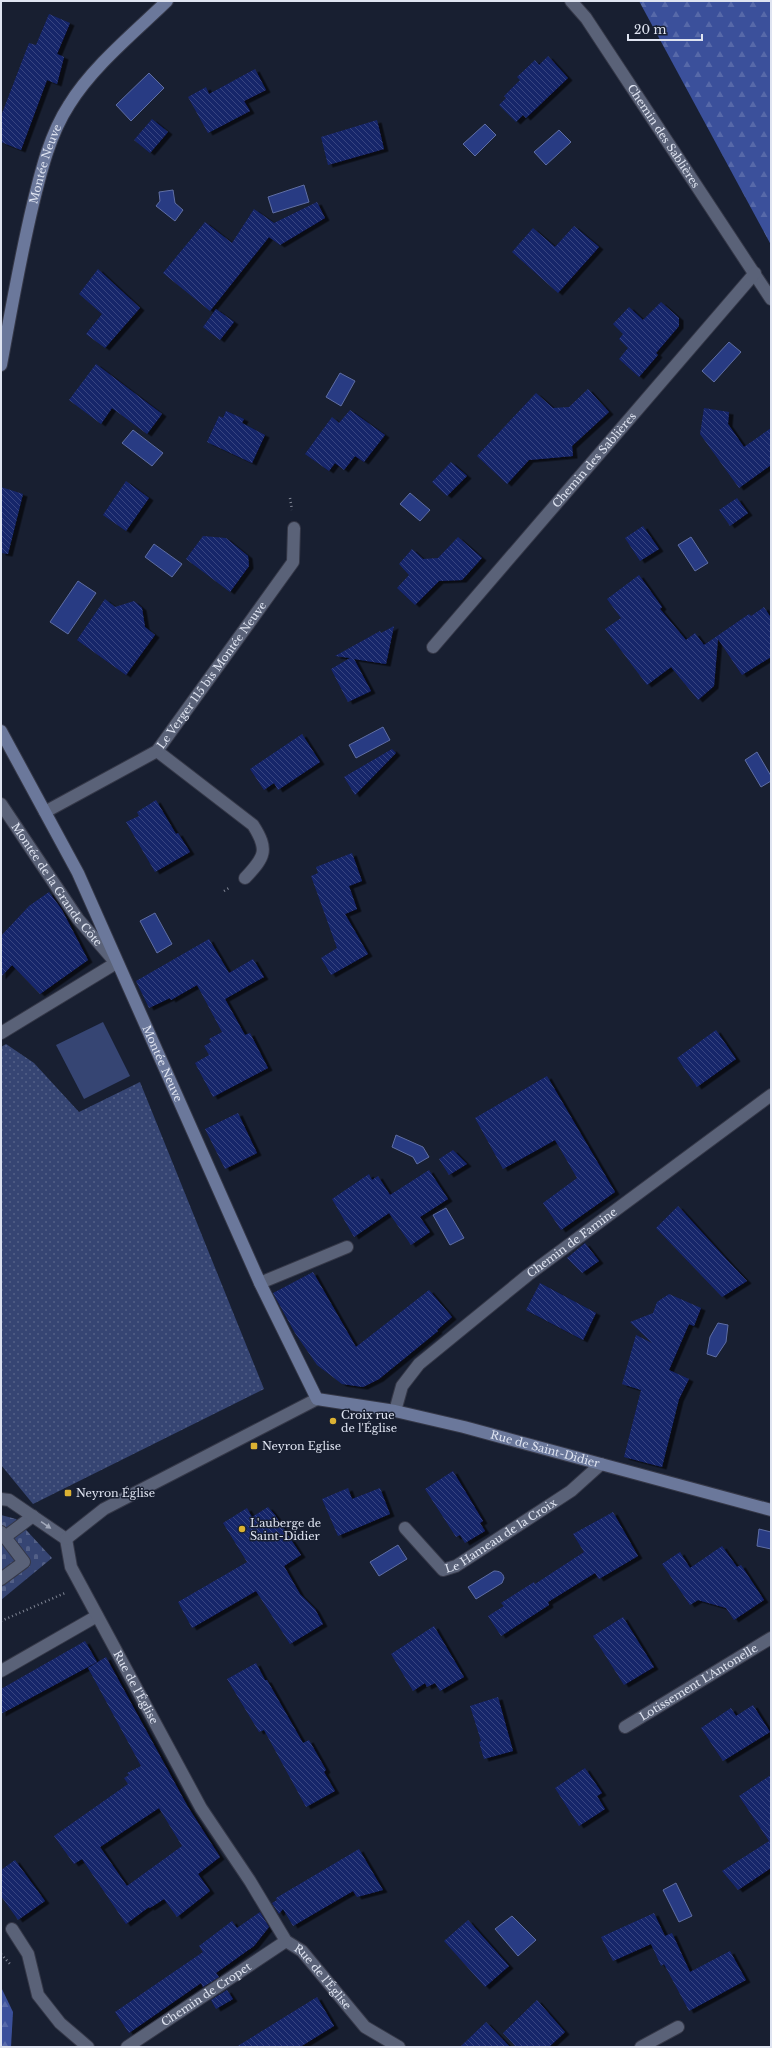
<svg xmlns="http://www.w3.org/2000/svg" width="772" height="2048" viewBox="0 0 772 2048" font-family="'Libre Baskerville',serif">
	<defs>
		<pattern id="grass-dots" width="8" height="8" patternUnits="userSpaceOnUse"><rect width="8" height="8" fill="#364573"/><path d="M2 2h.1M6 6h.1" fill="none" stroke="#536087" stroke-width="1.8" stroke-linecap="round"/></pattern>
		<pattern id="forest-firs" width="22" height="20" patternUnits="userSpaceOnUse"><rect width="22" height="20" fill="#3b509b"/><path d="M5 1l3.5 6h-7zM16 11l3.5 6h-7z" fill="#5769a9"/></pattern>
		<pattern id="cemetery-stones" width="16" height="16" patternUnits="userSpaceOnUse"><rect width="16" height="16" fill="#364573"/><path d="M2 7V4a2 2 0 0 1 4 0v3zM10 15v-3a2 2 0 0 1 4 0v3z" fill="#536087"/></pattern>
		<pattern id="building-back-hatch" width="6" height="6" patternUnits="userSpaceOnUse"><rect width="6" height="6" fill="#17256b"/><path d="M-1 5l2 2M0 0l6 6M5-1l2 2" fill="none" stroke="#384481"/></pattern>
		<filter id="shadow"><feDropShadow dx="4.5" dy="2.5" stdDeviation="0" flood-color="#0009"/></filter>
	</defs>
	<rect width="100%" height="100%" fill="#181f31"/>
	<!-- grass -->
	<path fill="url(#grass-dots)" d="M6,1044L34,1063L79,1112L140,1082L264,1389L33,1504L1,1465V1047Z"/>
	<!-- forest -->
	<g fill="url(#forest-firs)">
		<path d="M639,1H771V245Z"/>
		<path d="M1,1987L13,2012L11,2047H1Z"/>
	</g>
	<!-- cemetery -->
	<path fill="url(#cemetery-stones)" d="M1,1515L16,1519L52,1558L1,1600Z"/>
	<!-- garden -->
	<path fill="#364573" d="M103,1022L130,1076L84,1099L56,1045Z"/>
	<!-- water -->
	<g fill="#283b83" stroke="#5f6ea4">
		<path d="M149,73L164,88L131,121L116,105Z"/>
		<path d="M485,124L496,135L475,156L463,144Z"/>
		<path d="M559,130L571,142L546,165L534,152Z"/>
		<path d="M304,185L309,202L273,213L268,197Z"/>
		<path d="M173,190L175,203L183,210L175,221L156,206L160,201L159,192Z"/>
		<path d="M729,342L741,352L714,382L702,371Z"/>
		<path d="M340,373L355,381L341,406L326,397Z"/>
		<path d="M133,430L163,453L152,466L122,443Z"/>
		<path d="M410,493L430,510L420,521L400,504Z"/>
		<path d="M691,537L708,563L695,571L678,545Z"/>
		<path d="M154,544L182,564L172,577L145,557Z"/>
		<path d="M78,581L96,593L68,634L50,622Z"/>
		<path d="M383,727L390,740L356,758L349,745Z"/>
		<path d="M757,752L771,776V781L761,787L745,760Z"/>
		<path d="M155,913L172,944L157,953L140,921Z"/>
		<path d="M396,1135L423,1147L429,1157L417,1164L413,1157L392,1147Z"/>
		<path d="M446,1208L464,1238L450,1245L433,1215Z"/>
		<path d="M718,1323L728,1325L726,1342L716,1357L707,1354L710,1337Z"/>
		<path d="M759,1529L771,1532V1549L757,1546Z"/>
		<path d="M398,1545L407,1559L379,1576L370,1562Z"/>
		<path d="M494,1571C500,1571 503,1573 504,1578L502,1583L476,1599L468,1587Z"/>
		<path d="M676,1883L692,1916L679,1922L663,1890Z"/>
		<path d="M512,1916L536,1940L518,1956L495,1929Z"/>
	</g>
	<!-- building -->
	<g fill="url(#building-back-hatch)" fill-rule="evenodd" filter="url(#shadow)">
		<path d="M49,14L70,23L57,54L64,57L57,84L47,80L21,150L1,142V116L29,43L36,45Z"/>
		<path d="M548,56L568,78L526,118L523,115L516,122L499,105L506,98L504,96L520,80L517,77L535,60L539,65Z"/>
		<path d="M255,69L266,90L244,101L250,111L208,133L188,97L206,87L209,94Z"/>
		<path d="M152,119L168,132L150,153L134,140Z"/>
		<path d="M377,120L384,149L328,165L321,137Z"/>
		<path d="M317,202L325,218L280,245L269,237L210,311L163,273L205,222L232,243L254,209L274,223Z"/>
		<path d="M574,226L599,247L558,293L512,252L533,228L555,247Z"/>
		<path d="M98,269L140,308L105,348L86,334L102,314L79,294Z"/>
		<path d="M661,302L679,318V326L656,353L658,355L639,377L619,359L628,348L619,339L623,334L613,324L629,307L643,320Z"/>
		<path d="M216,309L234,322L220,340L203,327Z"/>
		<path d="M96,364L162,414L147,434L112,408L101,424L69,400Z"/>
		<path d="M588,389L609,412L572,446L573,456L529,460L507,484L477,456L536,393L553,408L569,407Z"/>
		<path d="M704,408L729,412L728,424L744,447L771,428V465L739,488L700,434Z"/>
		<path d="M350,410L385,435L364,462L355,456L344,470L335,463L329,471L305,454L332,417L339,423Z"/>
		<path d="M226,411L244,419L242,423L265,435L252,463L207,442L219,416L223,418Z"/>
		<path d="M451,462L467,476L447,496L432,482Z"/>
		<path d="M126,481L149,498L126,531L103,515Z"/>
		<path d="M1,487L23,494L8,554L1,553Z"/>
		<path d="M737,498L748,513L730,526L719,510Z"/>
		<path d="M643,526L659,549L640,561L625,538Z"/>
		<path d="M203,536L226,538L248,556L249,566L230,592L186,559Z"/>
		<path d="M458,537L482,558L462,580L439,581L415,605L397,588L409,575L399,564L412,549L423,559L438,558Z"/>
		<path d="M639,575L662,607L660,609L686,640L695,633L704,645L749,614L751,616L764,607L771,618V657L742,675L718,639L714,686L698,700L671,667L647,685L605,629L621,618L607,599Z"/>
		<path d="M105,599L115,607L134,601L142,608L145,627L155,635L126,675L77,640Z"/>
		<path d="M394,626L386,664L354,659L371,691L348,702L331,669L350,658L335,656L380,631L381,633Z"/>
		<path d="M302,734L320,762L278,790L274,783L264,790L250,769Z"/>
		<path d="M392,749L396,753L355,795L344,777Z"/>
		<path d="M156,800L176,834L178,833L190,852L155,872L126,822L139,816L137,812Z"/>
		<path d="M352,853L362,881L349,886L357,909L345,914L368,954L331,975L321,958L337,948L311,876L318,873L316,867Z"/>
		<path d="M49,892L62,910L88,960L40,994L12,965L1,977V936L29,906Z"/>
		<path d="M209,939L229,973L253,959L264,977L225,999L245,1035L250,1033L268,1068L213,1097L195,1063L209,1055L204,1046L211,1042L209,1039L222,1032L197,985L171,1000L170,998L149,1008L136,981Z"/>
		<path d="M716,1030L736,1059L697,1087L677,1058Z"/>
		<path d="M547,1076L615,1192L561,1230L543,1203L577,1178L555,1140L503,1169L475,1118Z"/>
		<path d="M238,1113L257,1153L225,1169L205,1129Z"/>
		<path d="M453,1150L467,1164L449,1175L439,1159Z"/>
		<path d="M429,1170L448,1199L420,1217L430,1232L411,1245L389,1213L354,1237L332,1199L369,1174L372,1180L378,1176L390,1195Z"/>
		<path d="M678,1206L729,1262L747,1281L722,1297L656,1228Z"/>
		<path d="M585,1243L599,1261L582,1273L567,1258Z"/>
		<path d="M313,1272L356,1347L429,1290L452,1317L437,1330L438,1331L379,1379L363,1387L342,1384L317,1365L295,1333L273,1293Z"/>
		<path d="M540,1283L596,1313L583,1340L526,1310Z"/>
		<path d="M669,1294L701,1308L694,1326L689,1324L669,1370L689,1379L679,1399L662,1467L624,1457L641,1390L622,1384L636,1335L652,1343L630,1322L653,1313L657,1302Z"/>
		<path d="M453,1471L483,1521L480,1523L485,1531L465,1543L460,1535L456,1537L425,1489Z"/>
		<path d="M348,1488L352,1499L380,1488L390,1514L338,1536L322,1499Z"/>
		<path d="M268,1507L275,1515L301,1555L284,1566L300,1594L315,1609L323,1624L290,1644L256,1591L192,1628L178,1602L247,1562L223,1523L247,1508L252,1517Z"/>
		<path d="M613,1512L638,1556L599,1579L595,1573L548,1602L549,1605L501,1636L488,1616L504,1606L501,1603L534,1582L535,1584L584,1552L573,1534Z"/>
		<path d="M722,1546L737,1567L741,1565L764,1600L734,1620L726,1608L698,1600L690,1605L662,1564L680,1552L690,1568Z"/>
		<path d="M623,1617L654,1667L624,1685L593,1636Z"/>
		<path d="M434,1626L464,1677L440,1691L435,1683L427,1687L425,1683L413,1691L391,1654Z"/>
		<path d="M85,1641L97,1662L1,1714V1689Z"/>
		<path d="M106,1657L188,1807L220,1857L198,1874L210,1891L177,1917L164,1899L150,1908L149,1907L126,1924L82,1859L74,1864L54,1836L128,1784L124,1778L129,1775L127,1773L141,1766L88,1668ZM159,1808L182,1846L127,1886L100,1847Z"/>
		<path d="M256,1663L265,1680H267L303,1743L309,1740L326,1770L324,1772L335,1791L306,1807L264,1730L259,1732L227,1679Z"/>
		<path d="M498,1697L513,1751L484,1759L479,1742L481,1741L470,1706Z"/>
		<path d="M753,1705L770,1732L723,1761L701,1728L731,1708L736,1716Z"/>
		<path d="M585,1768L602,1793L597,1796L605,1809L579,1826L555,1788Z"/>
		<path d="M771,1775V1868L738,1890L722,1871L769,1841L739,1796Z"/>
		<path d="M359,1849L383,1890L357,1897L353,1891L293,1926L283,1909L279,1914L272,1903L277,1900L276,1898Z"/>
		<path d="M15,1860L45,1901L18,1920L1,1896V1870Z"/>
		<path d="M260,1912L269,1927L254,1946L216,1973L219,1977L203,1987L201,1983L129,2033L115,2012L203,1952L199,1946L232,1921L237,1928Z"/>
		<path d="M654,1913L665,1936L672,1933L690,1972L730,1951L746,1980L689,2011L664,1964L661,1966L651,1944L613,1961L601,1937Z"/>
		<path d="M468,1920L509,1966L485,1987L444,1941Z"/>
		<path d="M227,1990L233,1999L216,2009L211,2000Z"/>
		<path d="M317,1997L334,2026L300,2047H236Z"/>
		<path d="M537,2000L565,2032L549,2047H516L503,2033Z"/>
		<path d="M486,2022L510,2047H460Z"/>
	</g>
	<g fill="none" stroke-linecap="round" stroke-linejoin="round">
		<defs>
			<g id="lane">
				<path d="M260,1283L347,1247"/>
				<path d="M1,1532L24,1562L1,1579"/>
				<path d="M5,1537L33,1516"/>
				<path d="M1,1671L97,1616"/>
			</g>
			<g id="street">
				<path id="s1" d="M571,1L586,18L771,299"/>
				<path id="s2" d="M433,647L755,273"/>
				<path d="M157,751L253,825C269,850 265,857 245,878"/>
				<path id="s3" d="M1,804L78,919L116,963L1,1033"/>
				<path id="s4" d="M45,812L157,751L293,562L294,528"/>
				<path id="s5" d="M395,1411L402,1386L419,1364L528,1275L771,1095"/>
				<path d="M1,1499L9,1500L66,1539"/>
				<path id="s6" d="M405,1528L443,1570L456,1566L571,1491L601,1464"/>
				<path id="s7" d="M66,1539L71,1567L201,1808L250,1881L286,1941L302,1951L365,2027L399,2047"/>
				<path d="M66,1539L104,1509L317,1399"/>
				<path id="s8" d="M625,1727L771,1638"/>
				<path d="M12,1929L28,1954L38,1995L60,2023L88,2047"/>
				<path id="s9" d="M127,2047L286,1941"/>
				<path d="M641,2047L678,2027"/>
			</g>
			<g id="secondary">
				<path id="s10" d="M1,365C11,311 20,258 33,204C41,171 50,134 69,105C92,67 135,32 167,1"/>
				<path id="s11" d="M1,731L78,873L260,1283L317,1399L395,1411L464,1427L771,1510"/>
			</g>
		</defs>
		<!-- lane casing -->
		<use href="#lane" stroke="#353848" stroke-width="14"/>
		<!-- street casing -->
		<use href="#street" stroke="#353848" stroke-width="14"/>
		<!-- secondary casing -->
		<use href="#secondary" stroke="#353848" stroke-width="14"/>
		<!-- path -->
		<g stroke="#808695" stroke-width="2.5" stroke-dasharray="1 3" stroke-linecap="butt">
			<path d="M290,498L292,510"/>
			<path d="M224,891L229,888"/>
			<path d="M1,1621L65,1593"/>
			<path d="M1,1954L10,1964"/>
		</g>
		<!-- lane -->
		<use href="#lane" stroke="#5a6278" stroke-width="12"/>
		<!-- street -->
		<use href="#street" stroke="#5a6278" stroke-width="12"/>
		<!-- secondary -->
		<use href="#secondary" stroke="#6b789b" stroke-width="12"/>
	</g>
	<!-- one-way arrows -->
	<defs><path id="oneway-solid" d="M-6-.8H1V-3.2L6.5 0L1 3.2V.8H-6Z"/></defs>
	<use fill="#a3aabb" href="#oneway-solid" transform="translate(46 1525) rotate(34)"/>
	<!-- markers -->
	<g fill="#dcb233" stroke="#181f31" stroke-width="1.5">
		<circle cx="333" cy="1421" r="4"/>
		<rect x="250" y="1442" width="8" height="8" rx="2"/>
		<rect x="64" y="1489" width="8" height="8" rx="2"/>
		<circle cx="242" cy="1529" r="4"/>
	</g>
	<g text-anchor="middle" stroke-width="3" stroke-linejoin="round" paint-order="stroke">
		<!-- street labels -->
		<g font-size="11" fill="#dfe4f1" stroke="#181f31">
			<text dy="4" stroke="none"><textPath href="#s1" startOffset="164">Chemin des Sablières</textPath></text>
			<text dy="4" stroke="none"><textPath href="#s10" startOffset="206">Montée Neuve</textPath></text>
			<text dy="4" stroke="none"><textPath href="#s2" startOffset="247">Chemin des Sablières</textPath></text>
			<text dy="4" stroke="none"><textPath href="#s4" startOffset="221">Le Verger 115 bis Montée Neuve</textPath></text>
			<text dy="4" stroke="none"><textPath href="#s3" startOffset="98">Montée de la Grande Côte</textPath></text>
			<text dy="4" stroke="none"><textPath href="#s11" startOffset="370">Montée Neuve</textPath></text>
			<text dy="4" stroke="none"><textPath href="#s5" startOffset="249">Chemin de Famine</textPath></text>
			<text dy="4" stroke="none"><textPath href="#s11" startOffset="973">Rue de Saint-Didier</textPath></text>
			<text dy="4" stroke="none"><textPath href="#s6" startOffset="124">Le Hameau de la Croix</textPath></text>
			<text dy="4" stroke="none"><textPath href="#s8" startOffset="86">Lotissement L'Antonelle</textPath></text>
			<text dy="4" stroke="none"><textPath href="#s7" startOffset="165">Rue de l'Église</textPath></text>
			<text dy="4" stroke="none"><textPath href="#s7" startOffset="512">Rue de l'Église</textPath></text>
			<text dy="4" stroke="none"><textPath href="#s9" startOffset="95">Chemin de Cropet</textPath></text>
		</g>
		<!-- poi labels -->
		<g font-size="11" fill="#dfe4f1" stroke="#181f31" text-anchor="start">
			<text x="341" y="1419">Croix rue<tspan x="341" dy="13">de l'Église</tspan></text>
			<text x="262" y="1450">Neyron Eglise</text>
			<text x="76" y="1497">Neyron Église</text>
			<text x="250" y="1527">L'auberge de<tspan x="250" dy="13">Saint-Didier</tspan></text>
		</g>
	</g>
	<!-- border -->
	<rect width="772" height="2048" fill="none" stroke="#dfe4f1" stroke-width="4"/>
	<!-- scale -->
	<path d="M628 34v6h74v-6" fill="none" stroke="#dfe4f1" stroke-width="2"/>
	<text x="634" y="34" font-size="12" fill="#dfe4f1" stroke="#181f31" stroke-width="3" paint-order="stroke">20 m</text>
</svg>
